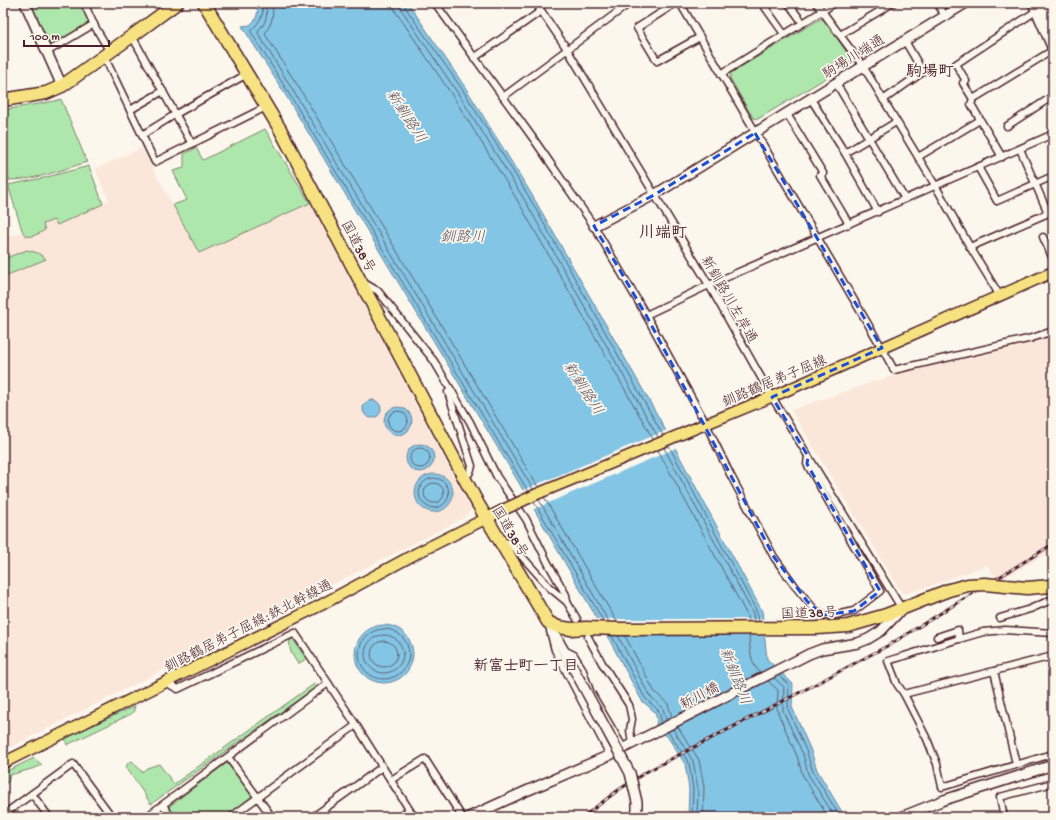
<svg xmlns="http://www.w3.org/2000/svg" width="1056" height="820" viewBox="0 0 1056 820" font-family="'Gochi Hand','Klee One',sans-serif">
	<rect width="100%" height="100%" fill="#fbf7ec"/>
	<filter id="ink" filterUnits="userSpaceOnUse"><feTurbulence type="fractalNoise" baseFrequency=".025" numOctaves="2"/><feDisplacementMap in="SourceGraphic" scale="8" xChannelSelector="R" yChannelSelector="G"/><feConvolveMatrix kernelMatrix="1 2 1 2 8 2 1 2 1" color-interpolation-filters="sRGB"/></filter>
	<g filter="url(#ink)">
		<!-- built -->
		<g fill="#fbe7da">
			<path d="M142,148L199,253L275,217L310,203L471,509L464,518L3,751V239L109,200L95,169Z"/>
			<path d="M1053,337V550L998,581L987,565L927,587L904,594L899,589L791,410L894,375L1014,347Z"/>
		</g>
		<!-- green -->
		<g fill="#aee7ab" stroke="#7c836b">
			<path d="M37,3H82L91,24L52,48L33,11V5Z"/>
			<path d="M820,19H824L852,60L851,63L758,119L753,118L730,78L731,73Z"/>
			<path d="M61,99L87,162C61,170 37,180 9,180L3,162V110L55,101Z"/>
			<path d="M265,129L310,203L199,253L173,205L187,200L173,171L184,168V154L196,148L203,160Z"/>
			<path d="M89,166L103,204L57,225L54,220L43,224L45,230C40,233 31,238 26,236C24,235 23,232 22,230L8,185L43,178Z"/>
			<path d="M27,250L38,253L46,259L3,277V259Z"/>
			<path d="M293,639L306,659L298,664C293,656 288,650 290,640Z"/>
			<path d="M314,684L315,688L151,804L126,767L128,763L132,761L142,772L147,768L159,764L174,784Z"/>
			<path d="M135,706L133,713L67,745L65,738Z"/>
			<path d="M34,758L42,765L35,768L10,775L8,782L3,784V773Z"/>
			<path d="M228,762L254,796L226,817H173L167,808Z"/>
		</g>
		<!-- water -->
		<g fill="#83c5e4" stroke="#6c839a">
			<path d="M251,3H408L467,90L532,195L659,418L762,611L767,659L793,684L792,707L811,751L817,770L845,817H688L689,789L685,764L667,736L655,729L657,720L655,712L642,701L611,643L519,483L288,99L242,26L250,25L256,19L258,10Z"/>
			<circle cx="372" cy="409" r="9"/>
			<circle cx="398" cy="421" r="14"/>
			<circle cx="420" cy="458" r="14"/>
			<circle cx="434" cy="493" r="19"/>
			<circle cx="384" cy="654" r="29"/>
		</g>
		<!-- pier -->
		<g fill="#fbf7ec">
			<path d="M667,430L676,448L532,510L521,491Z"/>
			<path d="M595,619H764L766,636H605Z"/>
		</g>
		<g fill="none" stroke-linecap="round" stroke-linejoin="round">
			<!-- shore -->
			<g stroke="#616175" stroke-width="1">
				<path d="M257,3C257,4 261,7 262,8C265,16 256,26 251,30V32L291,97L528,491"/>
				<path d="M264,3C268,9 267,19 263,25C261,28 258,29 258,33L295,94L533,489"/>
				<path d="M271,3C274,10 273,18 270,25C268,29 266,31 265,34L301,91L538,487"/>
				<path d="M394,3V8L396,12L454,98L519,203L653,439"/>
				<path d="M400,3L401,9L459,95L524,199L658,437"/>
				<path d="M405,3V7L464,92L529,197L663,435"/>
				<circle cx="398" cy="421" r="10"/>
				<path d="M669,446L757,612L759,621"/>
				<circle cx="420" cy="458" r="10"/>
				<path d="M664,448L753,613L754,621"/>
				<path d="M658,450L747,615L748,621"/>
				<circle cx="434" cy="493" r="15"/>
				<circle cx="434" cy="493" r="10"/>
				<path d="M544,497L617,622"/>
				<path d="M539,500L609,622"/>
				<path d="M534,502L604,622"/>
				<circle cx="384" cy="654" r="25"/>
				<circle cx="384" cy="654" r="19"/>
				<path d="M749,635C750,648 750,664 760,673"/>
				<path d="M612,636L645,698L659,711L661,719L660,723"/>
				<path d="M618,636L649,695L663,708L666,720"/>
				<path d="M625,636L654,691L668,704L672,717"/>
				<circle cx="384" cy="654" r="13"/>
				<path d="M779,676L789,685L788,709L807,753L813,772L840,817"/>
				<path d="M774,678L784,687L783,707V711L803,754L808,774L835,817"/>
				<path d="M768,681L778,690L777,707L778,713L797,756L803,776L828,817"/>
				<path d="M678,727L699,760L704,787L703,817"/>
				<path d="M673,729L693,761L698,789L697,817"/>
				<path d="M667,732L670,734L677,745L689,763L693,789L692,817"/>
			</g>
			<defs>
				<g id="street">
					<path d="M84,3L94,25L110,52"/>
					<path d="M435,3L535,141L594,226L646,315L706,424L730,474L774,557L795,586L814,609L822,615H835L854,611L880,591L807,464L808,456"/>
					<path d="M536,3L567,49L709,285L772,397L902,609"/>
					<path d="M676,3L637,28L657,61L700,37"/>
					<path d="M680,3L882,348L894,370L1032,338L1053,331"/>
					<path d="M762,3L784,34"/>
					<path d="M788,3L803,23"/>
					<path d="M816,3L863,66L935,185L970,247L1000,296"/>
					<path d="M937,3L945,16"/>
					<path d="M1036,11L956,64L966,81L963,83L973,99L1053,50"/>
					<path d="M840,35L893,3"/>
					<path d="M132,36L192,144"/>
					<path d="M47,52L94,24"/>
					<path d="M104,56L155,162L266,107"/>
					<path d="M474,58L541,11"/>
					<path d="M721,74L835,3"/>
					<path d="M836,83L905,199"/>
					<path d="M503,97L630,3"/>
					<path d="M811,99L845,153L878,212"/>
					<path d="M973,99L971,104L1002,157"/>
					<path d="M883,100L923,72L905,41"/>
					<path d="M130,110L163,91"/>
					<path d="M787,114L823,173L820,175L849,224"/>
					<path d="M1007,126L1053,96"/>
					<path d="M142,135L176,114L247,74"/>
					<path d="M1020,149L1048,213"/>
					<path d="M845,153L896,122"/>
					<path d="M918,157L980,120"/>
					<path d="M978,167L997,201L1053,176"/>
					<path d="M1043,237L1053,259"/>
					<path d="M970,247L1053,211"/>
					<path d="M364,283L378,291L434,361L470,422L497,477L526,519L548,563L566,595L567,602"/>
					<path d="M646,315L709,285L1053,134"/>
					<path d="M448,392L472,466L470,472L465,478"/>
					<path d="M502,542L510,543L550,588L567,602L577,619"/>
					<path d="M1000,618L1030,609L1053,599"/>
					<path d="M550,631L555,650L610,755"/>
					<path d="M588,637L602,663L629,705L632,719L630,730L632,744"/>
					<path d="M937,637L958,630L959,639L983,632L1005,630L1053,633"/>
					<path d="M959,639L888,661L897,684L904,694L927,739L937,764L942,787L1049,755L1053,758"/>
					<path d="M564,650L574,655L582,668L590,691L624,749"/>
					<path d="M994,671L1016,764"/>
					<path d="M165,682L178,689L295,633L356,725L414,817"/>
					<path d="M904,694L1053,656"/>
					<path d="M228,757L272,817"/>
					<path d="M391,780L425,759L462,817"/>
					<path d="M32,794L49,817"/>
					<path d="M163,805L171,817"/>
					<path d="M3,815L73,764L112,817"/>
					<path d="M146,817L328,683"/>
					<path d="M231,817L356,725"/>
					<path d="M313,817L382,767"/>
					<path d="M399,817L409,810"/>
					<path d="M1004,817L1000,797L1053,783"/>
				</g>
				<g id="secondary">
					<path d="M25,3L62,86"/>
					<path d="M1033,3L1053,49"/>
					<path d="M1042,3L1053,28"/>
					<path d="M594,226L654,195L966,3"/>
					<path d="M548,622L570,662"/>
					<path d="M469,817L524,792L610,755L809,654L822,649L858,643L868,639L881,631L900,611"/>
					<path d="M901,817L944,800L1053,765"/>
				</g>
				<g id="primary">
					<path d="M696,428L783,392L1053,272"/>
					<path d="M3,763L321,605L417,553L505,509"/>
				</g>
				<g id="highway">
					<path d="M204,3L280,129L478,504L548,622L558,627L571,629L586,628L620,629L817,628L848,626L886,615L936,595"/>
					<path d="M3,100L46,93L62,86L132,36L177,3"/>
				</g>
			</defs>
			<!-- street casing -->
			<use href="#street" stroke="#4a1f2b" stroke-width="9"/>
			<!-- secondary casing -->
			<use href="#secondary" stroke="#4a1f2b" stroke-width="12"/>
			<!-- primary casing -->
			<use href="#primary" stroke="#4a1f2b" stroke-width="13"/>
			<!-- highway casing -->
			<use href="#highway" stroke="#4a1f2b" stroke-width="15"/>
			<!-- street -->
			<use href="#street" stroke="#fbf7ec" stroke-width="6"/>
			<!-- secondary -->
			<use href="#secondary" stroke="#fbf7ec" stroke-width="9"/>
			<!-- primary -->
			<use href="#primary" stroke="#f7e281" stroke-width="10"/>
			<!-- highway -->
			<use href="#highway" stroke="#f7e281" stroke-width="12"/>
			<defs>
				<path id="rail" d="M583,817L617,791L646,772L812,686L889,645L1053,544"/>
			</defs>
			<!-- rail casing -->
			<use href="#rail" stroke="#4a1f2b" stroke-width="3"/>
			<!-- rail -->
			<use href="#rail" stroke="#fbf7ec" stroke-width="1.5" stroke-dasharray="4.5" stroke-linecap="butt"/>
			<defs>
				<path id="secondary-bridge" d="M570,662L630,773L637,802V817"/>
				<path id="primary-bridge" d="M505,509L537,494L696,428"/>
				<path id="highway-bridge" d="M936,595L949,590L968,585L985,584L1027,588L1051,586"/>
			</defs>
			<!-- secondary-bridge casing -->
			<use href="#secondary-bridge" stroke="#4a1f2b" stroke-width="12" stroke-linecap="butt"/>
			<!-- primary-bridge casing -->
			<use href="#primary-bridge" stroke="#4a1f2b" stroke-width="13" stroke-linecap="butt"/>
			<!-- highway-bridge casing -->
			<use href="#highway-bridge" stroke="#4a1f2b" stroke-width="15" stroke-linecap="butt"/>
			<!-- secondary-bridge -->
			<use href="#secondary-bridge" stroke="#fbf7ec" stroke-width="9"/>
			<!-- primary-bridge -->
			<use href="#primary-bridge" stroke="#f7e281" stroke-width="10"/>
			<!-- highway-bridge -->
			<use href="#highway-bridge" stroke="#f7e281" stroke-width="12"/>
		</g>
	</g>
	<!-- marked area -->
	<path fill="none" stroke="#1d4ed8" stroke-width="3" stroke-dasharray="8 5" stroke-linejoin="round" d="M755,133L882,348L772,397L808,456L807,464L880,591L854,611L822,615L807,601L774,557L646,315L594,226L654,195Z"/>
	<g text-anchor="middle" stroke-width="3.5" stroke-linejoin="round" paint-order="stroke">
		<!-- street labels -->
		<g font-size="14" fill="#4a1f2b" stroke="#fbf7ec">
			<text transform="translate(853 56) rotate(-32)" y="5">駒場川端通</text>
			<text transform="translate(359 246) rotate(62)" y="5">国道38号</text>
			<text transform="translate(730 299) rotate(60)" y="5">新釧路川左岸通</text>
			<text transform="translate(774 380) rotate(-23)" y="5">釧路鶴居弟子屈線</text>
			<text transform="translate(511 531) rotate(59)" y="5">国道38号</text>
			<text transform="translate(809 612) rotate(-2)" y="5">国道38号</text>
			<text transform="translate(248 625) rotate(-27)" y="5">釧路鶴居弟子屈線:鉄北幹線通</text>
			<text transform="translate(699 695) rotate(-27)" y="5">新川橋</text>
		</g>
		<!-- water labels -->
		<g font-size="15" font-style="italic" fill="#5b5162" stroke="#fbf7ec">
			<text transform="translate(407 116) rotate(57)" y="5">新釧路川</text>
			<text x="463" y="241">釧路川</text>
			<text transform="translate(584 388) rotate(57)" y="5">新釧路川</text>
			<text transform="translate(736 676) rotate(68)" y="5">新釧路川</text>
		</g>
		<!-- neighbourhood labels -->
		<g font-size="15" font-weight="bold" fill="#4a1f2b" stroke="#fbf7ec">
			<text x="526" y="670">新富士町一丁目</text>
		</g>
		<!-- quarter labels -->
		<g font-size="16" font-weight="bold" fill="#4a1f2b" stroke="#fbf7ec">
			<text x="930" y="76">駒場町</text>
			<text x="663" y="237">川端町</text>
		</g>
	</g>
	<!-- margin -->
	<rect width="1056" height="820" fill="none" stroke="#fbf7ec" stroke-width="16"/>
	<rect x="8" y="8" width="1040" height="804" fill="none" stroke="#4a1f2b" stroke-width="1.5" filter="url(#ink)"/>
	<!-- scale -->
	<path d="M24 40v6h85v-6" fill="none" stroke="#4a1f2b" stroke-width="2"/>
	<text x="30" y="40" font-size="12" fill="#4a1f2b" stroke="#fbf7ec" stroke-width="3" paint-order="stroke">100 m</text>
</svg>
